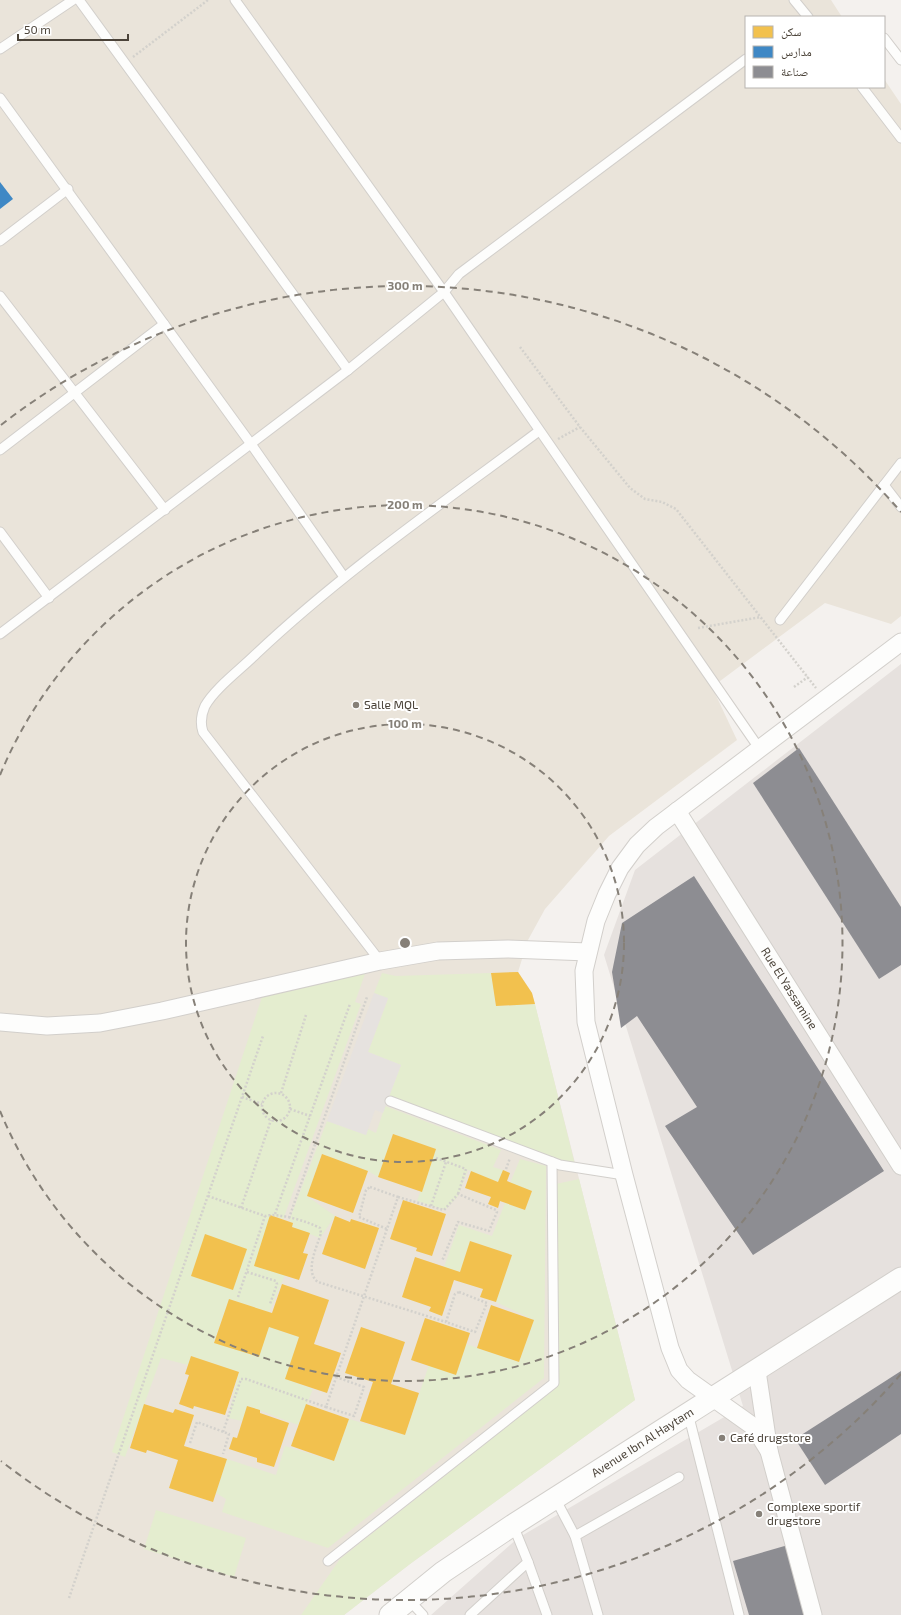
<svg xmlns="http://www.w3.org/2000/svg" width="901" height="1615" viewBox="0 0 901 1615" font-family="'Exo 2','Noto Naskh Arabic',sans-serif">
	<rect width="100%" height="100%" fill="#f4f1ee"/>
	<!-- industrial -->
	<path fill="#e6e1de" d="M901,664V1615H431L518,1538L743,1406L604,955L635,870Z"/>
	<!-- education -->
	<path fill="#eae4da" d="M0,0H831L842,17H746V87H884V79L901,104V616L891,624L825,603L712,687L737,740L609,836L545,909L528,940L518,972L532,993L635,1400L410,1564L344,1615H0Z"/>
	<!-- green -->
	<g fill="#e4edcf">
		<path d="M366,971L355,1002L361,1004L284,1217L283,1219L271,1215L285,1275L269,1312L229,1299L214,1342L258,1357L269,1327L299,1337L286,1379L313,1389L298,1425L248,1406L242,1421L228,1418L239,1372L191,1356L188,1365L161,1358L125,1457L112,1452L262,997Z"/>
		<path d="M382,973L396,976L491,973L496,1006L535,1004L575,1165L389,1096L401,1065L368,1052L388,999L374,993Z"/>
		<path d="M385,1106L501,1150L493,1167L503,1170L498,1182L468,1170L458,1196L445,1210L417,1201L436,1149L393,1134L378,1177L368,1171L322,1154L307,1196L335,1216L320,1238L292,1227L293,1223L289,1221L327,1121L366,1135L368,1129L376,1133Z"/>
		<path d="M520,1159L546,1166L544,1378L328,1548L222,1512L226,1499L216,1493L227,1459L276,1475L285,1446L334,1461L349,1419L405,1435L429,1365L456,1375L466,1344L519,1362L534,1320L496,1302L512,1255L470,1241L460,1272L444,1267L459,1225L492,1236L505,1203L525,1210L532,1191L510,1183Z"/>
		<path d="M579,1179L635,1400L410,1564L344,1615H301L340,1559L557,1387L556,1184Z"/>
		<path d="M156,1510L246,1538L234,1577L144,1549Z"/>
	</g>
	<!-- parking -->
	<path fill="#e6e2df" d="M374,993L388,998L368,1052L401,1065L383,1113L375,1110L366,1135L327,1121Z"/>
	<!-- homes -->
	<g fill="#f2c14e">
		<path d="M518,972L532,993L535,1004L496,1006L491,973Z"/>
		<path d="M393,1134L436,1149L422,1192L378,1177Z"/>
		<path d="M322,1154L368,1171L353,1213L307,1196Z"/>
		<path d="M503,1170L510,1173L507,1181L532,1191L525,1210L500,1201L498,1208L488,1204L491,1197L465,1188L471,1171L498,1182Z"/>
		<path d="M403,1200L446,1214L432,1256L416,1251L417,1248L390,1239Z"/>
		<path d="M270,1215L293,1223L292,1227L310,1233L303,1253L308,1254L299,1280L254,1266Z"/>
		<path d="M335,1216L350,1222L351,1219L379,1228L365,1269L322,1254Z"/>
		<path d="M205,1234L247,1249L233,1290L191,1276Z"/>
		<path d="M470,1241L512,1255L496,1302L480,1297L483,1289L454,1280L442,1316L429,1311L431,1307L402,1297L415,1257L460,1272Z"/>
		<path d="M282,1284L329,1300L314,1344L341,1353L327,1393L285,1379L299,1337L269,1327L259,1357L214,1343L229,1299L272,1313Z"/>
		<path d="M491,1305L534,1320L519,1362L477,1348Z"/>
		<path d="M425,1318L470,1333L456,1375L411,1360Z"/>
		<path d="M361,1327L405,1342L391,1384L419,1393L405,1435L360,1421L373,1382L345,1373Z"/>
		<path d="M191,1356L239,1372L225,1415L194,1406L193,1409L179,1404L189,1375L185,1374Z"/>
		<path d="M144,1404L173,1413L175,1409L194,1415L184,1446L227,1459L213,1502L169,1488L178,1460L147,1450L146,1453L130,1448Z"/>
		<path d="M306,1404L349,1419L334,1461L291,1446Z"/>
		<path d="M247,1406L260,1410V1413L289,1423L274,1467L257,1462V1458L229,1449L233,1437L237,1438Z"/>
	</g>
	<!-- schools -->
	<path fill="#3f88c5" d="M0,182L13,199L0,209Z"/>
	<!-- industry -->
	<g fill="#8d8d92">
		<path d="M799,748L901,907V965L879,979L753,783Z"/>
		<path d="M694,876L884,1171L753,1255L665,1126L697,1107L637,1016L621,1028L612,972L622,923Z"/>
		<path d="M901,1371V1434L825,1485L795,1439Z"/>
		<path d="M788,1545L808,1615H749L733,1561Z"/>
	</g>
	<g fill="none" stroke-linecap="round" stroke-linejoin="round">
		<defs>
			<g id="service">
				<path d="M79,0L348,370"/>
				<path d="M235,0L444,292L759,748"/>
				<path d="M794,0L808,17"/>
				<path d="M884,38L901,60"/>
				<path d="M0,49L73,0"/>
				<path d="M862,87L901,138"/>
				<path d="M0,98L251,444L344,577"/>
				<path d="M0,241L68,189"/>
				<path d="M0,296L165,510"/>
				<path d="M0,450L164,324"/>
				<path d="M884,485L901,507"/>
				<path d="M0,532L49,598"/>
				<path d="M780,620L901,463"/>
				<path d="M0,634L348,370L444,292L459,274L746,59"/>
				<path d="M380,961L203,732C200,723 201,715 205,706C215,688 241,669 256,654C344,571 443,503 539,431"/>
				<path d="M390,1101L560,1165L624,1175"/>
				<path d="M688,1413L739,1615"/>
				<path d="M555,1498L575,1536L679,1477"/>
				<path d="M575,1536L598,1615"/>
				<path d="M328,1561L554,1383L552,1162"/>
				<path d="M528,1562L547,1615"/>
				<path d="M408,1599L423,1615"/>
				<path d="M470,1615L528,1562L513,1525"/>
			</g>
			<g id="minor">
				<path id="s1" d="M677,811L901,1166"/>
				<path d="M0,1022L47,1026L100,1023L162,1011L380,961L438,951L508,949L588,952"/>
				<path d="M757,1371L769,1451L813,1615"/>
				<path d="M769,1451L754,1427L688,1380L679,1370L670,1348L624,1175L586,1022L584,971L596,921L607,894L620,868L637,845L656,827L901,642"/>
			</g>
			<g id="tertiary">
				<path id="s2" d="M390,1615L443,1572L513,1525L901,1278"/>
			</g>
		</defs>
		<!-- service casing -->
		<use href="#service" stroke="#d2cfcb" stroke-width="11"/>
		<!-- minor casing -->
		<use href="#minor" stroke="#d2cfcb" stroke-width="19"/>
		<!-- tertiary casing -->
		<use href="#tertiary" stroke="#d2cfcb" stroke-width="23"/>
		<!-- path -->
		<g stroke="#d3d1cc" stroke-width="2.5" stroke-dasharray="2 2" stroke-linecap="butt">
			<path d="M133,57L208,0"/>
			<path d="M520,347L580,427L630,488L645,499L662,502L676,509L816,688"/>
			<path d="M558,439L580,427"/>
			<path d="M698,628L761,617"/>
			<path d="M794,687L808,677"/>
			<path d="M281,1093L306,1015"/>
			<circle cx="276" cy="1107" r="14"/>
			<path d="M242,1097L262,1104"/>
			<path d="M290,1109L310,1116"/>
			<path d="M436,1158L466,1169L458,1194"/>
			<path d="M506,1169L510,1158"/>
			<path d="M370,1187L398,1197L387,1229L359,1217L366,1190Z"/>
			<path d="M208,1196L265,1216C278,1212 309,1222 320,1228L321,1233C317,1247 304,1272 318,1282L446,1322"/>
			<path d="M398,1197L444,1210L458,1194L496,1210L497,1212L489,1231L458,1222L442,1261"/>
			<path d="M431,1206L446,1162"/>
			<path d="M241,1208L271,1120"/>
			<path d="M275,1214L350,1004"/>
			<path d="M289,1218L367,997"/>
			<path d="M247,1272L276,1281L277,1284L270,1304"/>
			<path d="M459,1292L487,1303L475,1332L446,1322L455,1294Z"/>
			<path d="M238,1297L265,1216"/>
			<path d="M336,1377L364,1387L354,1416L326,1407L387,1229"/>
			<path d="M223,1432L241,1379H246L326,1407"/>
			<path d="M190,1443L197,1422L229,1434L223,1454"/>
			<path d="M69,1598L263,1036"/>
		</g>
		<!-- service -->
		<use href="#service" stroke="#fdfdfc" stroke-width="9"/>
		<!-- minor -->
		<use href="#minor" stroke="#fdfdfc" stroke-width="17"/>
		<!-- tertiary -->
		<use href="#tertiary" stroke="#fdfdfc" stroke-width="21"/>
	</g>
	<!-- distance rings -->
	<g fill="none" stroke="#868078" stroke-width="2" stroke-dasharray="7 5">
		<circle cx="405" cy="943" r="219"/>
		<path d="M0 775A438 438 0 1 1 0 1111"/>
		<path d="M901 1374A657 657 0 0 1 1 1461M1 425A657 657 0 0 1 901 512"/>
	</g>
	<!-- markers -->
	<g fill="#868078" stroke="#fff" stroke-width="1.5">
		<circle cx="356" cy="705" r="4"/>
		<circle cx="722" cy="1438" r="4"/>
		<circle cx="759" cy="1514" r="4"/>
	</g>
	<g text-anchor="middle" stroke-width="4" stroke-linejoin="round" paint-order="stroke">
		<!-- poi labels -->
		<g font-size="12" fill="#4b4339" stroke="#fff" text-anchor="start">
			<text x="364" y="709">Salle MQL</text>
			<text x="730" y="1442">Café drugstore</text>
			<text x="767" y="1511">Complexe sportif<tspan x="767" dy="14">drugstore</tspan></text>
		</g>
		<!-- street labels -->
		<g font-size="12" fill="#4b4339" stroke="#fff">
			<text dy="4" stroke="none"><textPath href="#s1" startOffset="210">Rue El Yassamine</textPath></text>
			<text dy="4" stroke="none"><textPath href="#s2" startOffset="306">Avenue Ibn Al Haytam</textPath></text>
		</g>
	</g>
	<circle cx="405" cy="943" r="6" fill="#868078" stroke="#fff" stroke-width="2"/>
	<g font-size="12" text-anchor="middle" font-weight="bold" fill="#868078" stroke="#fff" stroke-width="4" stroke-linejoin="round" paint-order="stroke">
		<text x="405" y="290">300 m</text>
		<text x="405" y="509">200 m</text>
		<text x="405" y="728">100 m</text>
	</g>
	<!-- legend -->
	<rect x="745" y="16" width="140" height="72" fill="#ffffff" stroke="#b7b4b0"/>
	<rect x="753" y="26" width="20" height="12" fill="#f2c14e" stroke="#b7b4b0"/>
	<text x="781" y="36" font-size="12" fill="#4b4339">سكن</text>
	<rect x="753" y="46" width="20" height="12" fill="#3f88c5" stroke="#b7b4b0"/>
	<text x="781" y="56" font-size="12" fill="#4b4339">مدارس</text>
	<rect x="753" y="66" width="20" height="12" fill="#8d8d92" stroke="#b7b4b0"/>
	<text x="781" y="76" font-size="12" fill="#4b4339">صناعة</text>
	<!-- scale -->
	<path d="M18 34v6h110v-6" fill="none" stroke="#4b4339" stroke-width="2"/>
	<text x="24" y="34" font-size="12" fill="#4b4339" stroke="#ffffff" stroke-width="3" paint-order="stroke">50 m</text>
</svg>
